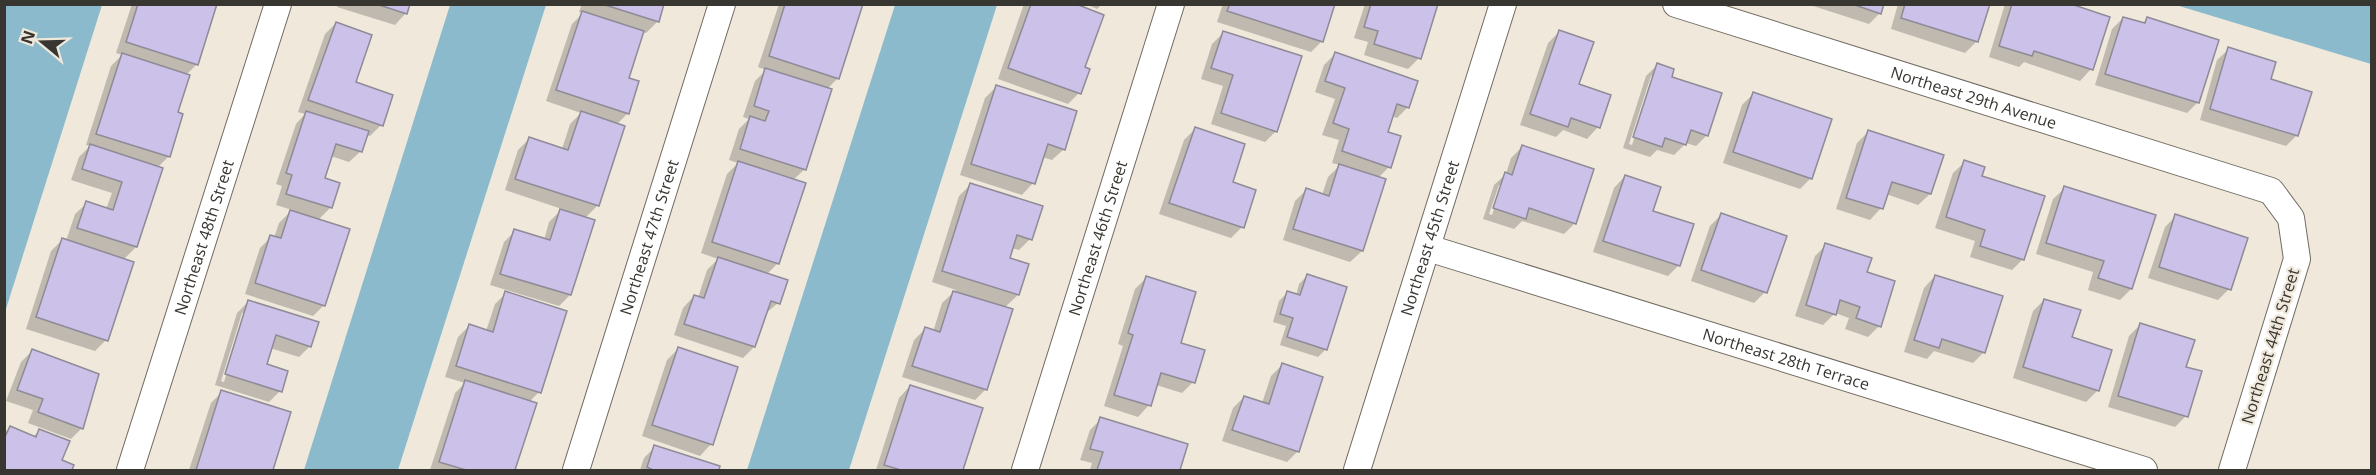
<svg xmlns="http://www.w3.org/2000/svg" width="2376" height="475" viewBox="0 0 2376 475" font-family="'Open Sans',sans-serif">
	<rect width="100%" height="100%" fill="#efe8db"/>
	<!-- water -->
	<g fill="#8bbacc">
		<path d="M5,4L102,5L5,312L4,5Z"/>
		<path d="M450,5H546L398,470H304Z"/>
		<path d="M895,5H997L849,470H747Z"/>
		<path d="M2176,5H2371V64Z"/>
	</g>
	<!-- shadow -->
	<g fill="#0003" fill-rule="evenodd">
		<path d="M132,4H215L197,64L186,75L176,113L169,156L157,168L161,169L136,247L123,260L106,340L95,351L26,329L51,251L62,240L66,241L75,214L87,203L106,209L112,193L71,180L79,157L90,146L86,145L111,66L122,55L116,53Z"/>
		<path d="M337,4H409L406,13L395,25L337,7Z"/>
		<path d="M582,4H663L657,22L646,33L642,32L627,79L628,113L617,124L623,127L597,206L585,218L570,295L559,306L490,285L504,242L515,231L544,240L549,222L562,209L505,190L518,150L529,139L562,149L570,124L581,113L546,101L572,24L583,13L579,12Z"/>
		<path d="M779,4H861L838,78L827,89L805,169L793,180L778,263L767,274L778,303L765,314L754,347L743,358L674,335L683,308L694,296L698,298L707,270L718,259L701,253L727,174L738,163L729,160L739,129L749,119L743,117L755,81L766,70L758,67Z"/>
		<path d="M1024,4H1072L1083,68L1079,93L1068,104L998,79Z"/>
		<path d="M1086,4H1102L1097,9Z"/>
		<path d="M1223,4H1334L1322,41L1311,52L1217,22Z"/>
		<path d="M1365,4H1436L1419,58L1408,69L1364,55L1368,42L1354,38Z"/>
		<path d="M1807,4H1882L1880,13L1869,24Z"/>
		<path d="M1898,4H1988L1976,42L1965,53L1891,29Z"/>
		<path d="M2005,4H2066L2091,69L2080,81L2024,62L2019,67L1989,57Z"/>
		<path d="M2123,18L2142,24L2147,19L2198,102L2187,113L2095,85L2112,29Z"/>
		<path d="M336,23L354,83L381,125L370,136L366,135L361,151L349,162L331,156L323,179L338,184L330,208L318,220L324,305L313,316L245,294L260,248L271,237L274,238L279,223L292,210L276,205L282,186L276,184L296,124L305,114L298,112L325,34Z"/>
		<path d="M1559,32L1577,85L1598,127L1587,139L1563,130L1556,137L1520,125L1548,43Z"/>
		<path d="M1223,33L1276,131L1265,142L1211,124L1223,86L1201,79L1212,44Z"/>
		<path d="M2229,49L2269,80L2297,135L2286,146L2200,120L2217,60Z"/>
		<path d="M1335,54L1408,107L1397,118L1391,116L1386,133L1399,137L1389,167L1378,178L1384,180L1362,251L1350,262L1283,240L1295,201L1306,190L1322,195L1328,177L1340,165L1332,163L1339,140L1322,135L1335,99L1315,92L1324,65Z"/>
		<path d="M1657,65L1670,78L1707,135L1696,146L1686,143L1674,155L1657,150L1650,157L1623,148L1646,76ZM1651,76H1654L1632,145L1629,144Z"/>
		<path d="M997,86L1064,149L1052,160L1042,157L1033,183L1022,195L960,175L985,98Z"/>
		<path d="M1753,94L1811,178L1800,189L1723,163L1742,105Z"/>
		<path d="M1196,128L1231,183L1242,227L1231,238L1159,214L1184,140Z"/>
		<path d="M1868,132L1930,194L1918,205L1886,194L1881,208L1870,220L1836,209L1857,143Z"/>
		<path d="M1522,147L1575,223L1564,234L1522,221L1514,229L1483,219L1494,185L1506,174L1511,158ZM1499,185H1502L1492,215L1489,214Z"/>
		<path d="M1965,162L1980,177L2023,259L2012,270L1970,257L1975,241L1935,228L1953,173Z"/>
		<path d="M1625,176L1651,212L1679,265L1668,276L1593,252L1614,188Z"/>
		<path d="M970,185L1030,239L1019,250L1011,248L1008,259L1027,265L1018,295L1004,308L986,389L975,400L902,377L914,340L925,329L933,332L942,303L956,290L932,282L959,196Z"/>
		<path d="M2065,188L2131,289L2120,300L2088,290L2093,272L2036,254L2053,199Z"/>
		<path d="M1721,215L1765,292L1754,303L1691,281L1710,226Z"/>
		<path d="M2176,216L2229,289L2218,300L2148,278L2165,227Z"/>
		<path d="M1826,245L1865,273L1879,326L1868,337L1845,329L1849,318L1835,313L1823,325L1795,316L1815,256Z"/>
		<path d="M1307,276L1326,349L1318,357L1280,345L1286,326L1273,322L1279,301L1287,293L1296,296L1299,284Z"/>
		<path d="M1935,276L1984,352L1973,363L1934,351L1927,359L1904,352L1924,288Z"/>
		<path d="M1146,278L1179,344L1193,382L1182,393L1156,385L1149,405L1138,417L1104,406L1123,346L1118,344L1135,289Z"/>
		<path d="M506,293L539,392L529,402L535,404L514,470H430L455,393L465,383L445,377L458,337L469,326L486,331L495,304Z"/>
		<path d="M2044,300L2070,338L2110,351L2097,391L2086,402L2013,378L2033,311Z"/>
		<path d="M248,302L310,346L299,357L270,348L265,365L280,391L269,402L215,385L237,313ZM242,313H245L224,382L221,381Z"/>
		<path d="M2140,325L2185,368L2186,416L2175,427L2108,407L2129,336Z"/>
		<path d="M678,349L711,444L700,456L642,436L667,360Z"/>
		<path d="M32,351L82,428L71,439L28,423L33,410L6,401L21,362Z"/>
		<path d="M1282,365L1298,451L1287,462L1222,441L1233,408L1244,397L1262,403L1271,376Z"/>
		<path d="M910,386L981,409L961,470H876L899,398Z"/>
		<path d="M222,392L290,413L271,470H189L211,403Z"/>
		<path d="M1101,419L1187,445L1179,470H1090L1092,463L1080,460L1090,430Z"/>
		<path d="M10,428L33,437L39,431L60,461L72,466L70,470H4V433Z"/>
		<path d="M655,447L718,467L717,470H640L644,458Z"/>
	</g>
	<!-- building -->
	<g fill="#ccc1e9" stroke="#8e8b97" stroke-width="1.5">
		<path d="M138,4H217L198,65L126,42Z"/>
		<path d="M376,4H410L407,14Z"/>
		<path d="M602,4H664L659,22Z"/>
		<path d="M785,4H863L839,79L769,56Z"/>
		<path d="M1031,4H1076L1104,15L1085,67L1090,69L1081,94L1008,68Z"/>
		<path d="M1230,4H1335L1323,42L1227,11Z"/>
		<path d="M1371,4H1438L1421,59L1374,44L1378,31L1364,27Z"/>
		<path d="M1852,4H1884L1881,14Z"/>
		<path d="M1905,4H1990L1978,42L1901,18Z"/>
		<path d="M2012,4H2071L2110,17L2093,70L2034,51L2032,56L1999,46Z"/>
		<path d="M582,11L644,31L629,78L639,81L629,114L556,90Z"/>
		<path d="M2123,17L2145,23L2147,17L2219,40L2199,103L2105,74Z"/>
		<path d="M336,22L372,35L356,82L393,95L383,126L308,100Z"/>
		<path d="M1559,30L1594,42L1579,84L1611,95L1600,128L1571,118L1568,127L1530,114Z"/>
		<path d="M1223,31L1302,56L1277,132L1221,113L1233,75L1211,68Z"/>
		<path d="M2228,47L2276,62L2271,79L2312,92L2298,136L2210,109Z"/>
		<path d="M1335,52L1418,81L1409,108L1397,104L1388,132L1401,136L1391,168L1342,151L1349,129L1333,123L1345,88L1325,81Z"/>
		<path d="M122,53L190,75L178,112L183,114L170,157L96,134Z"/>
		<path d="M1657,63L1674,69L1672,77L1722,93L1708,136L1691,130L1686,145L1665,138L1662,147L1633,137Z"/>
		<path d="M765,68L832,89L806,170L740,149L750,116L765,121L769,111L754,106Z"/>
		<path d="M996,85L1077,111L1065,150L1048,144L1035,184L971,164Z"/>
		<path d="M1753,92L1832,119L1812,179L1733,152Z"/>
		<path d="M306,111L369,131L362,152L336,144L325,178L340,183L332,208L286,194L292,175L286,173Z"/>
		<path d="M581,111L625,126L599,206L515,179L529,137L568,150Z"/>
		<path d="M1195,127L1245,144L1233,182L1256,190L1244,228L1169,203Z"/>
		<path d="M1868,130L1944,155L1931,194L1892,182L1883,209L1846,198Z"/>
		<path d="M90,144L163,168L137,247L77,228L86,201L113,210L122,182L82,169Z"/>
		<path d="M1522,145L1594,169L1576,224L1529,208L1526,219L1493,208L1505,172L1512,175Z"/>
		<path d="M1964,160L1985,167L1982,176L2045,196L2024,260L1980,246L1985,230L1946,217Z"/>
		<path d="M738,161L806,183L779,264L712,242Z"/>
		<path d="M1339,164L1386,179L1363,251L1293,229L1306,188L1329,196Z"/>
		<path d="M1625,175L1661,187L1653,211L1694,224L1680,266L1603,241Z"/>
		<path d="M970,183L1043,206L1032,240L1017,235L1010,258L1029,264L1019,295L942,271Z"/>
		<path d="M2064,186L2156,215L2132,289L2098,278L2104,261L2046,243Z"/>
		<path d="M560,209L595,220L571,295L500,274L514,229L550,240Z"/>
		<path d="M290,210L350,229L325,306L255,283L270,235L281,238Z"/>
		<path d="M1721,213L1787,236L1767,293L1701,270Z"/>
		<path d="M2175,214L2248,238L2231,290L2159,267Z"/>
		<path d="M62,238L134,262L108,341L36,317Z"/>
		<path d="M1825,243L1872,258L1867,272L1895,281L1881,327L1856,318L1860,307L1840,300L1836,315L1806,305Z"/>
		<path d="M718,257L788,280L780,304L771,301L755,347L684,324L694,295L704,298Z"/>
		<path d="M1307,274L1347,287L1327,350L1287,337L1293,318L1280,314L1287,291L1300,295Z"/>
		<path d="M1935,275L2003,296L1985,353L1942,339L1939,348L1914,340Z"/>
		<path d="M1146,276L1196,292L1181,343L1205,350L1195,383L1161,373L1151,406L1114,395L1133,335L1128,333Z"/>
		<path d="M505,291L567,311L541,393L456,366L469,324L493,332Z"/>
		<path d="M953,291L1013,309L987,390L912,366L925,327L940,332Z"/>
		<path d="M2044,299L2081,310L2072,337L2112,350L2099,391L2023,367Z"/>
		<path d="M248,300L319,322L311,347L276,335L267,364L288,371L282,392L225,374Z"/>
		<path d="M2140,323L2195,340L2186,367L2202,371L2188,417L2118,396Z"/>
		<path d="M678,347L738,367L713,445L652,425Z"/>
		<path d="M32,349L99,374L83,429L38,412L43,399L17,390Z"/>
		<path d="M1282,363L1323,377L1299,452L1232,430L1244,396L1269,404Z"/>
		<path d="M465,380L537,403L515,470H466L439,462Z"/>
		<path d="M910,385L983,408L963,470H901L884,465Z"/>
		<path d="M221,390L291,412L273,470H196Z"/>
		<path d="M1100,417L1188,444L1180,470H1097L1103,452L1090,449Z"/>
		<path d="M10,426L36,437L39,429L70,441L62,460L74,465L72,470H4V439Z"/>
		<path d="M654,445L720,466L719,470H653L647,467Z"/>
	</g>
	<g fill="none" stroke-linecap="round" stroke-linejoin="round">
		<defs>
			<g id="minor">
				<path id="s1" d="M1676,4L2271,191L2291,218L2297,259L2232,470"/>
				<path id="s2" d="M1428,248L2144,470"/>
				<path id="s3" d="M130,470L278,4"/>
				<path id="s4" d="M576,470L722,4"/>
				<path id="s5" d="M1025,470L1171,4"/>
				<path id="s6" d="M1357,470L1503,4"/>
			</g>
		</defs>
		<!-- minor casing -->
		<use href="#minor" stroke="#706a60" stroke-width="28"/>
		<!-- minor -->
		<use href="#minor" stroke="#fff" stroke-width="26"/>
	</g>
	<g text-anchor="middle" stroke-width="4.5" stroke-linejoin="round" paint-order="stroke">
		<!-- street labels -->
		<g font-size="16" fill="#383631" stroke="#efe8db">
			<text dy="6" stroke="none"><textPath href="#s1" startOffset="312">Northeast 29th Avenue</textPath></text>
			<text dy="6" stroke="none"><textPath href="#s3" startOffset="244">Northeast 48th Street</textPath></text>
			<text dy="6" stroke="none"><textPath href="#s4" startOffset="244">Northeast 47th Street</textPath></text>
			<text dy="6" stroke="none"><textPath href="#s5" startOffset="243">Northeast 46th Street</textPath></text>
			<text dy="6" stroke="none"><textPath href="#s6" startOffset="243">Northeast 45th Street</textPath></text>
			<text transform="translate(2270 346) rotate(-73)" y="6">Northeast 44th Street</text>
			<text dy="6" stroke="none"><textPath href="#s2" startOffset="375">Northeast 28th Terrace</textPath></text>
		</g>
	</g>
	<!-- border -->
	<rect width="2376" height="475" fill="none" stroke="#383631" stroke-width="12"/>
	<!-- north arrow -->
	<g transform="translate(42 42) rotate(289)" stroke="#efe8db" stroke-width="4.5" paint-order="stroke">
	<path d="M0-4.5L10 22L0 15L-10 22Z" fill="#383631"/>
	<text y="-9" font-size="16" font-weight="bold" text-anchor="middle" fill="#383631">N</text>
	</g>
</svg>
